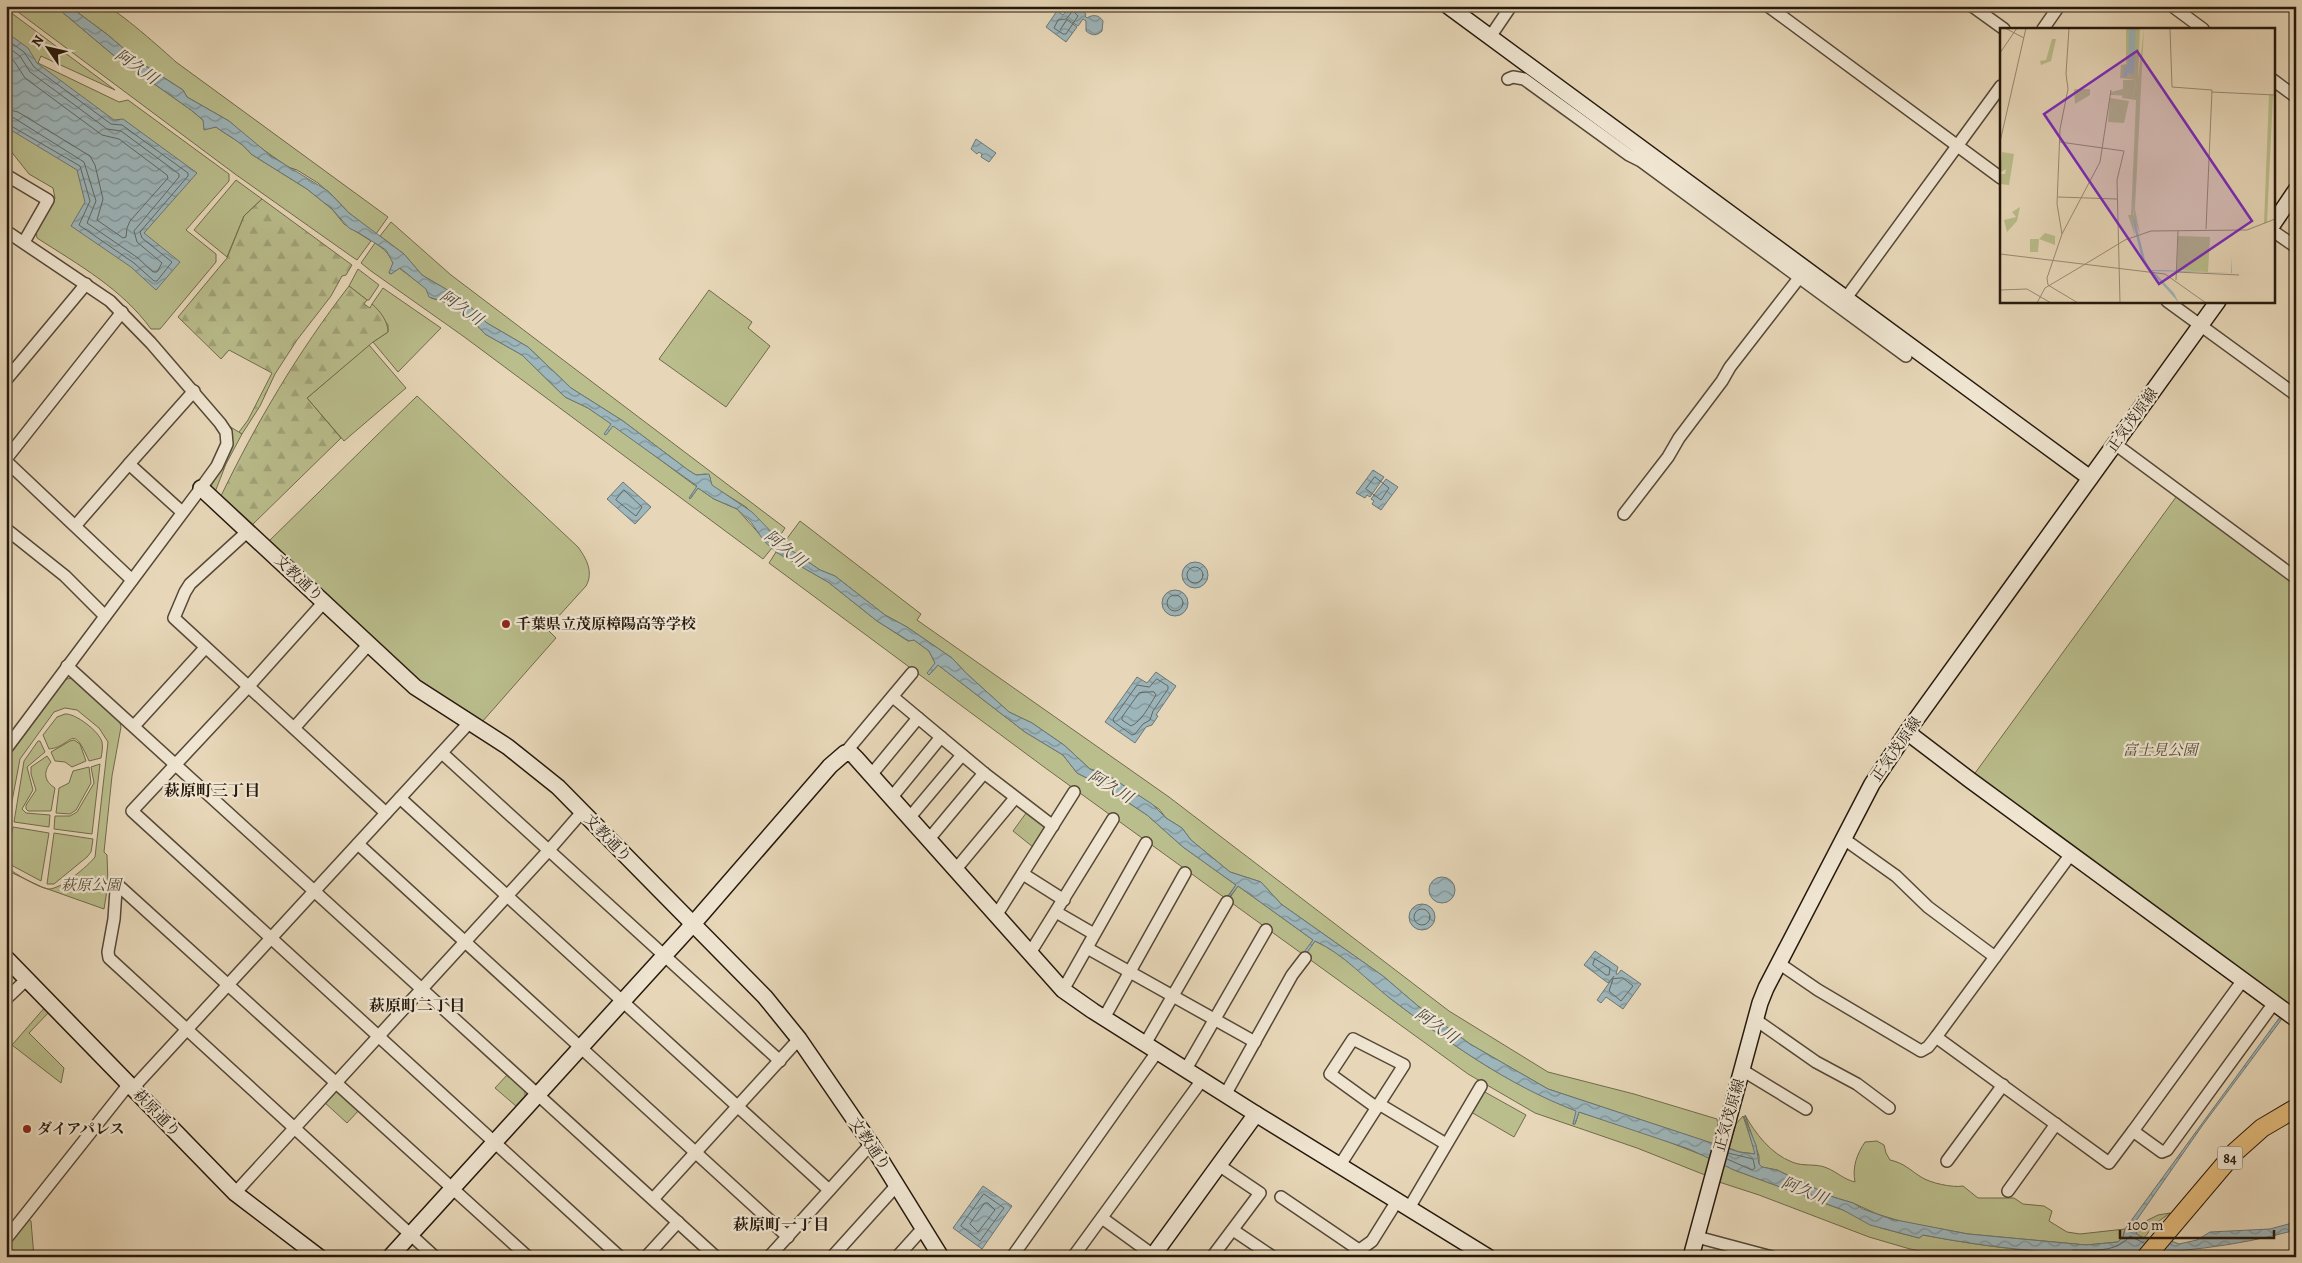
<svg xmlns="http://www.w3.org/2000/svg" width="2302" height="1263" viewBox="0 0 2302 1263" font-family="Alegreya,'Noto Serif JP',serif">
	<defs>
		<pattern id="forest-firs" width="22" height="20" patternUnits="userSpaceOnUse" patternTransform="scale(1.25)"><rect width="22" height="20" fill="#babd8c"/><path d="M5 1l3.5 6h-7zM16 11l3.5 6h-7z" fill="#a0a278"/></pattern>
		<pattern id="water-waves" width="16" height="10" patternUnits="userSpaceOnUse" patternTransform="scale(1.25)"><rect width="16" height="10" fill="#9db6bb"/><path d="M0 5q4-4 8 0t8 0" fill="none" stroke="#809396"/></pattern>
	</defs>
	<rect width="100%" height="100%" fill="#e7d7b8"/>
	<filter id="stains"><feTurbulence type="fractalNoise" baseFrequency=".004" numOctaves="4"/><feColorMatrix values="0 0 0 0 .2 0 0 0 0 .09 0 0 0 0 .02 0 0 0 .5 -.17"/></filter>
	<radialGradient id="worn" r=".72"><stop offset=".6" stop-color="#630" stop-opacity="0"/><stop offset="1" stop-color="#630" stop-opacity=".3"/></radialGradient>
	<!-- green -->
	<g fill="#babd8c" stroke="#706b4c">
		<path d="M10,6H55L112,54L191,110L203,120L205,125L204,129L216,127C228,136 242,142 251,154L307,189L332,209L344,224L371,241L357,260L351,256L235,174Z"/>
		<path d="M69,6C80,6 93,5 105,6C116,8 165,52 176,62L388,217L376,234L349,213L333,196L318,183L297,170L288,167L251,141L229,121L187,97L183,90L138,61L108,35Z"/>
		<path d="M6,9L115,90L41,56L38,63L119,102L128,100L229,174V181L186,230L216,254V262L160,329H151C122,289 79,265 37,238L36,231L55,198L53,188L29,174L6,145Z"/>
		<path d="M236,180L262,199L244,216L227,257L194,230Z"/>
		<path d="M391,222L451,275L785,528L778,539L746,507L711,485L710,477L706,474L696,475L688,470L623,421L571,388L528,347L487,323L461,298L422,275L404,254L380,236Z"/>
		<path d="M375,243C384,249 389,253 393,263L389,273L391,274L399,268L427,289L431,298L448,303L475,323L485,334L522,355L565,397L588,408L612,424L605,434L613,425L697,487L690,499L698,488L714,499L737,509L772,548L763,559L463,336L371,271L361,263Z"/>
		<path d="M358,269L379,285L369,300H367L349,286Z"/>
		<path d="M383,288L441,328L398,372L373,342L388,332V325L372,304Z"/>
		<path d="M709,290L752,322L748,328L770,346L726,407L659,359Z"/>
		<path d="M369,345L406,388L344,441L307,398Z"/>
		<path d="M417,396L578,547C586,558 594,572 586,586L547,629L556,638L482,722L424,685L268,542Z"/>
		<path d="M229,426L242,434L226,464L215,492L211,486C223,467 237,448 229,426Z"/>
		<path d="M2179,493L2296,579V996L2285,1011L1970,780Z"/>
		<path d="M800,521L921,614L917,620L1169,797L1449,1011L1548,1072L1634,1094L1717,1119L1718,1128L1714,1144L1548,1089L1470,1044L1418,1006L1383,976L1281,904L1261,882L1230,872L1191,840L1182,828L1166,818L1159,809L1106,774L1090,769L1064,745L1032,723L1009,712L966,673L952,658L907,627L885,615L835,576L820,570L785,546L783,544Z"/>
		<path d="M776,552L828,582L877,621L908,641L914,640L929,651L935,663L930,674L938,665L1025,732L1063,755L1077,773L1105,787L1147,815L1183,847L1236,885L1227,897L1229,899L1238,886L1313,940L1305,952L1306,953L1315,941C1344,954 1366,979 1391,999C1449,1043 1508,1085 1577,1111L1573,1124H1575L1579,1112L1648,1134L1710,1158L1705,1175L1637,1148L1535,1113L1468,1074L1044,767L769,563Z"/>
		<path d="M74,678L119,719L121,727L112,776L104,852L107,855L108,884L104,909L42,887L6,870V867C16,874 37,887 48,889C60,890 88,866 95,857L108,742L99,728L77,710L65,708L54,712L20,759L6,833V760L66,679Z"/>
		<path d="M65,714C75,713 99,731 102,742C103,747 102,753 101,758L89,761C71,720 73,747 49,749L43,735L57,717Z"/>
		<path d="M74,740L80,744L86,761L72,767L65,762L55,761L51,752L70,741Z"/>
		<path d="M38,741H40L45,752L27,767L33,790L22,809L26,813L50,815L49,827L14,822L24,761Z"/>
		<path d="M47,756L51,762C43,772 44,781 55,788L51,811H28L26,809V805L36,790L31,774V767Z"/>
		<path d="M100,764L92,834L54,829L55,816H70L77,812L94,783L91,767Z"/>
		<path d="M89,767L91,783L76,810L70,814L56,813L59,788L69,783L73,771Z"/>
		<path d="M1029,809L1053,829L1038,851L1013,831Z"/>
		<path d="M13,827L49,833L41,881L13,866L7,859Z"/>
		<path d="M54,833L93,839L91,852L87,857L54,884H47Z"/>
		<path d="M46,1006L50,1011L29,1033L64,1068L61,1083L12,1045Z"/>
		<path d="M508,1074L525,1088V1096L516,1106L495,1088Z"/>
		<path d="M334,1088L361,1108L347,1123L323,1101Z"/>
		<path d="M1483,1091L1526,1115L1514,1137L1471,1112Z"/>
		<path d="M1745,1115C1755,1133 1771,1154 1792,1162C1803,1167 1816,1163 1827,1168C1837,1172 1843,1179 1855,1182C1852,1167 1857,1154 1865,1142L1877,1141L1884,1145L1886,1153L1890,1160C1904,1163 1910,1170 1921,1177C1930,1183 1953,1188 1963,1186L1978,1198H2014L2023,1204L2044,1206L2052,1211L2049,1221L2067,1232L2080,1234L2125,1229L2123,1237L2118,1242L2086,1245L1968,1234L1903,1222L1877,1214L1853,1203L1833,1197L1777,1170L1762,1167L1759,1164V1156Z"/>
		<path d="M1743,1116L1756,1154L1739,1152L1729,1148L1736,1124Z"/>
		<path d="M1724,1164L1734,1170L1843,1210L1881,1228L1919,1238L1923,1235C1992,1248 2060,1256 2130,1255L2128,1257H1951L1910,1249L1869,1237L1759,1195L1719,1182Z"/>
		<path d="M2170,1213L2155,1224L2144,1238L2136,1234V1226L2158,1215Z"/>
		<path d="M29,1220L31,1221L34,1257H6V1244Z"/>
	</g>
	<!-- forest -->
	<g fill="url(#forest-firs)" stroke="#706b4c">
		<path d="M262,199L352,265L346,275L342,276L331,296L297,340L275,374L260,406L242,434L239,432L248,420L272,373L229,350L221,359L178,317L227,258L244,216Z"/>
		<path d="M349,286L367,300L364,304L370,308L372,304C380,311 388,321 388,332L373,342L307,398L341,438L251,526L220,498C256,423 298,352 349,286Z"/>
	</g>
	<!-- water -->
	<g fill="url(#water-waves)" stroke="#6d7775">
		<path d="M55,6H69L108,35L138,61L183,90L187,97L229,121L271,156L328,191L349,213L404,254L422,275L461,298L487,323L528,347L571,388L623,421L688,470L696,475L709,474L712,485L752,512L785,546L820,570L835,576L885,615L907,627L952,658L966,673L1009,712L1032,723L1064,745L1090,769L1106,774L1152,804L1166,818L1182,828L1191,840L1230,872L1261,882L1281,904L1383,976L1418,1006L1470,1044L1548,1089L1739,1152L1755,1154L1744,1116L1756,1145L1759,1164L1762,1167L1777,1170L1833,1197L1853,1203L1863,1209L1891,1219L1968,1234L2086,1245L2118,1242L2123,1237L2125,1229L2296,995V1000L2202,1126L2136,1221V1233C2146,1244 2166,1237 2179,1244L2197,1240L2210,1232L2270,1229L2296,1222V1230C2174,1263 2046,1259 1923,1235L1919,1238L1870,1225L1843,1210L1734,1170L1689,1149L1579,1112L1575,1124H1573L1576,1111C1508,1085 1449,1043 1391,999C1366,980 1344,954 1315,941L1306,954L1304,952L1313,940L1238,886L1228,899L1227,898L1236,885L1183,847L1147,815L1105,787L1077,773L1063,755L1025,732L938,665L929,675L927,673L935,663L929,651L914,640L909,641L877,621L828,582L776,552L764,541L751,522L737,509L714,499L698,488L690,499L689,498L697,486L613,426L606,435L604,434L611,424L588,408L565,397L522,355L485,334L475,323L448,303L429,297L426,289L400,268L391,274L389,272L393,263L386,250L359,233L349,228L332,209L307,189L251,154C242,142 228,136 216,127L204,130L203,120L191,110L112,54Z"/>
		<path d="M1070,6H1076L1086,14L1085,16L1087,18C1093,14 1099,15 1103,21L1102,31C1097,36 1092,36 1086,31V21L1083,19L1078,26L1067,19L1060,30L1067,20L1077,27L1066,42L1046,27L1057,11L1063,15Z"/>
		<path d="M6,32L28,48L37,63L114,120L123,119L197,173L144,233L180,262L156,290L131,267L71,226L85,202L77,170L6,127Z"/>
		<path d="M976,139L996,153L989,162L981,157L982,154L979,152L977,154L971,149Z"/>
		<path d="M1373,470L1384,477L1370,497L1367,495L1365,498L1356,493Z"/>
		<path d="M1386,479L1398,487L1381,510L1372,504L1374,501L1371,499Z"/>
		<path d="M623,482L651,507L635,524L607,499Z"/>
		<circle cx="1195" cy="575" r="13"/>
		<circle cx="1175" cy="603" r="13"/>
		<path d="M1156,672L1176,686L1156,715L1158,716L1152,725L1146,727L1135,743L1105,722L1137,677L1147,683Z"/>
		<circle cx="1442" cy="890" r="13"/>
		<circle cx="1422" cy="917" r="13"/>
		<path d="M1595,951L1618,967L1616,974H1618L1621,970L1641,984L1623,1009L1606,997L1601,1003L1597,1000L1614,976L1608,983L1584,965Z"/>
		<path d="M983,1186L1012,1206L982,1249L953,1228Z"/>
	</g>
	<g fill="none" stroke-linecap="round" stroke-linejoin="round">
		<!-- shore -->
		<g stroke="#626864" stroke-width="1">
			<path d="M1073,11L1078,16L1066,34H1063L1054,28L1058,20L1066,19Z"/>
			<path d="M6,39L24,52L34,67L111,124L122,125L188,173V176L140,232L142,238L172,262L157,281H154L134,263L79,225L90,201L80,166L6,123"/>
			<path d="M6,46L20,56L30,72L107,129L121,131L179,174V177L134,231L137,242L162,263L157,272H153L138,258L87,223L96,201L84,162L14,118L6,117"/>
			<path d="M6,56L14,61L25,78L102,135L119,139L167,175L168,178L130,221L127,228L126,237L123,238L97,220L103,199L95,165L90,156L18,112L6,109"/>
			<path d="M1375,477L1389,488L1381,500L1366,489Z"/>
			<path d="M624,490L642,507L636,516L616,500Z"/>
			<circle cx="1195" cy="575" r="8"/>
			<circle cx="1175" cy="603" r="8"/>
			<path d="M1157,679L1168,686V689L1153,711L1150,720L1143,724L1135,734L1132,735L1114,722L1113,719L1137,685L1149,687Z"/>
			<path d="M1154,692L1156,695C1149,706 1142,721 1131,726L1122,720V717L1139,693Z"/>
			<circle cx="1422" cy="917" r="8"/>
			<path d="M1595,959L1610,968L1609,975H1606L1593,965Z"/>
			<path d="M1623,978L1633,986L1621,1001L1609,991L1613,979Z"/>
			<path d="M1727,1159L1752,1170L1755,1168L1753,1159L1728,1153"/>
			<path d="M984,1194L1004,1208L980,1241L961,1226Z"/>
			<path d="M985,1203H988L995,1210L978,1232L970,1224Z"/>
			<path d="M2072,1257L2073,1250C2093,1250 2116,1253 2130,1236L2144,1243"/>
		</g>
		<defs>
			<g id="street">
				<path d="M1768,6L2001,178"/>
				<path d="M1972,6L2004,29"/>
				<path d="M2172,6L2203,29"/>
				<path d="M2043,29L2059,6"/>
				<path d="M1490,37L1511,6"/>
				<path d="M1508,79L1513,77L1524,79L1629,155L1641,161L1906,356"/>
				<path d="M2273,80L2296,97"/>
				<path d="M6,175L48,200L24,242"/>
				<path d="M6,231L110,301L151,343L220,423L226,432L227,444L217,466L201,488L6,749"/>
				<path d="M2273,231L2296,247"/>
				<path d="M1846,298L2001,86"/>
				<path d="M2167,301L2296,395"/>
				<path d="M6,380L86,284"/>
				<path d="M2115,444L2296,578"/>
				<path d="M6,459L122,312"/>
				<path d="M6,461L132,580"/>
				<path d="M182,512L129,464L194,391"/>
				<path d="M1624,514L1668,457L1679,438L1722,381L1730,367L1799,278"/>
				<path d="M76,525L129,464"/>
				<path d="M6,529L65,576L105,616"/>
				<path d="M248,531L190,584L185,592L174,618L386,813"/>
				<path d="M324,602L248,687L132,811L620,1257"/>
				<path d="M67,666L716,1257"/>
				<path d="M893,697L984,773L1053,826"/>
				<path d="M134,726L205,648"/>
				<path d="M294,728L369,644"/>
				<path d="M442,753L780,1061"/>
				<path d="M845,753L912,673"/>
				<path d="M871,775L918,718"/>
				<path d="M892,797L941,737"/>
				<path d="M400,798L829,1190"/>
				<path d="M910,817L962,755"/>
				<path d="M929,839L984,773"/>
				<path d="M1844,839L1896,876L1928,907L1995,957"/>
				<path d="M358,844L788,1237"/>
				<path d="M956,869L1015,798"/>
				<path d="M1023,874L1064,900"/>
				<path d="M1056,912L1094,934"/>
				<path d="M997,914L1074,792"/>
				<path d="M1087,948L1255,1042"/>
				<path d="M1030,953L1113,819"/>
				<path d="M1780,964L1818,990L1921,1051L1928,1047L1936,1037L2071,854"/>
				<path d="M1063,990L1146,843"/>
				<path d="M6,999L27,979"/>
				<path d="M1104,1018L1185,873"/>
				<path d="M1756,1020L1816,1062L1857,1084L1889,1108"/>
				<path d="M1936,1037L2109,1163L2133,1131L2162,1152L2167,1150L2274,1003"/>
				<path d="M1145,1044L1227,902"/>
				<path d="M1186,1069L1266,930"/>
				<path d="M1742,1070L1806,1109"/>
				<path d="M133,1088L469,723"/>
				<path d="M1225,1095L1292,975L1305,958"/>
				<path d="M1379,1104L1446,1144"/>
				<path d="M2133,1131L2243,980"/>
				<path d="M1947,1161L2003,1085"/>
				<path d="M1340,1165L1404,1065L1353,1039L1330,1074L1377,1108"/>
				<path d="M2008,1191L2056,1124"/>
				<path d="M235,1193L549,850L582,812"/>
				<path d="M1281,1197L1359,1250"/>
				<path d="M653,1199L799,1039"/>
				<path d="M1409,1208L1481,1086"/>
				<path d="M1102,1218L1153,1255"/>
				<path d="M1233,1230L1273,1257"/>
				<path d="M1697,1237L1772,1257"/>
				<path d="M6,1239L129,1084"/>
				<path d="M435,1257L109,958L108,952L114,919L116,890L119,886L528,1257"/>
				<path d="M646,1257L678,1222"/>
				<path d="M769,1257L871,1144"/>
				<path d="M832,1257L897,1185"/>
				<path d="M897,1257L924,1227"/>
				<path d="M1012,1257L1157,1052"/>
				<path d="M1073,1257L1202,1080"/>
				<path d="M1212,1257L1260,1193L1220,1166"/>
				<path d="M1350,1257L1372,1241L1397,1201"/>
			</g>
			<g id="secondary">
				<path d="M1448,6L2090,478"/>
				<path d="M2273,224L2296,190"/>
				<path d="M201,488L415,687L508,747L558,787L765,997L799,1039L871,1144L941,1257"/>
				<path d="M1907,732L1970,780L2296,1019"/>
				<path d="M6,958L235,1193L319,1257"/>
				<path d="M390,1257L693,924L830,766L845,753L852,754L856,758L1063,990L1093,1011L1256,1114L1488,1257"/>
				<path d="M1152,1257L1256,1114"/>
				<path d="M1691,1257L1760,1003L1766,988L1872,784L1907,732L2218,301"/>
			</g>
			<path id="primary" d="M2146,1257L2235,1152L2262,1128L2296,1108"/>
		</defs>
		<!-- street casing -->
		<use href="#street" stroke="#564838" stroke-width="14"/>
		<!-- secondary casing -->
		<use href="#secondary" stroke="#26190d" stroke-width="18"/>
		<!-- primary casing -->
		<use href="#primary" stroke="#26190d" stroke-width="20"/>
		<!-- street -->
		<use href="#street" stroke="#efe5d1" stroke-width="11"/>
		<!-- secondary -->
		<use href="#secondary" stroke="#efe5d1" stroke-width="15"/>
		<!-- primary -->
		<use href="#primary" stroke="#e4bc7c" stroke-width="18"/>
	</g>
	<!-- markers -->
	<g fill="#8f2418" stroke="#efe5d1" stroke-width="2">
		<circle cx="506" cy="624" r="5"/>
		<circle cx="27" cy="1129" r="5"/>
	</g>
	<g text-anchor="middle" stroke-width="4.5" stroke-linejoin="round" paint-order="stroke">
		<!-- shield labels -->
		<rect fill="#efe5d1" stroke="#625648" stroke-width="1" x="2217.5" y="1146.5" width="25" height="23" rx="4"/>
		<g font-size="14" font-weight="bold" fill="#26190d">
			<text x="2230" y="1163">84</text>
		</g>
		<!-- street labels -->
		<g font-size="15" fill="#26190d" stroke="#efe5d1">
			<text transform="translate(2132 420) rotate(-54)" y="5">正気茂原線</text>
			<text transform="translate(299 578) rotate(43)" y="5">文教通り</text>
			<text transform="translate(1896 749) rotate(-55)" y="5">正気茂原線</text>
			<text transform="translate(608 838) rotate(46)" y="5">文教通り</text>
			<text transform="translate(157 1113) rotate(46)" y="5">萩原通り</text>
			<text transform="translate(1729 1115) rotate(-74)" y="5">正気茂原線</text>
			<text transform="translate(870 1144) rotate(56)" y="5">文教通り</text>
		</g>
		<!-- poi labels -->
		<g font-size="15" font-weight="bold" fill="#26190d" stroke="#efe5d1" text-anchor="start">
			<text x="516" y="629">千葉県立茂原樟陽高等学校</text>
			<text x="37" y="1134">ダイアパレス</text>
		</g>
		<!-- park labels -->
		<g font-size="15" font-style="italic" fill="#524a33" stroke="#efe5d1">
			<text x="2160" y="755">富士見公園</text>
			<text x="91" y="890">萩原公園</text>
		</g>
		<!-- water labels -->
		<g font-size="16" font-style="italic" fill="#4a4841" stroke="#efe5d1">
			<text transform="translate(137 66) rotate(35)" y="6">阿久川</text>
			<text transform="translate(462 307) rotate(35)" y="6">阿久川</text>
			<text transform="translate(786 548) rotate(39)" y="6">阿久川</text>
			<text transform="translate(1111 786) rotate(31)" y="6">阿久川</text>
			<text transform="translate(1437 1025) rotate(35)" y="6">阿久川</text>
			<text transform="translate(1805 1190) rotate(22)" y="6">阿久川</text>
		</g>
		<!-- neighbourhood labels -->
		<g font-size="16" font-weight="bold" fill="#26190d" stroke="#efe5d1">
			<text x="212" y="796">萩原町三丁目</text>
			<text x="417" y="1011">萩原町二丁目</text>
			<text x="781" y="1230">萩原町一丁目</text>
		</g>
	</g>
	<!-- overview -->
	<g transform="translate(2000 28)">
		<rect width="275" height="275" fill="#e7d7b8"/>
		<path d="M126,0H140L138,51L144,0L135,181L140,206L134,192V170L133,193L135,208L128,187H131L136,72L122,70L123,65L133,68L136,52L120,50L121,37L126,36ZM74,61H90V67L75,76ZM269,66L273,67L267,194L264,196ZM110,70L129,73L124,95L108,94ZM2,124L14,126L9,157L0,156V146H5L6,141L0,145ZM20,179L17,193L7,204L4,192L16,189L12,184ZM45,205L55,208V217L39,211L38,224H30V211H39ZM178,208L210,209L208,244L177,242Z" fill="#babd8c"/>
		<path d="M52,11H56L51,33L41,37L40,33L46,32ZM123,52H136L133,68L111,67V64L123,61Z" fill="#babd8c"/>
		<path d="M129,0H136L134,46L127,45V49H123L124,39L128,37ZM141,0L133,184L145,232L151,242H161L231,245L232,229V245L265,246L153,243L174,265L179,275L148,240L141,227L133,195Z" fill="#9db6bb"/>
		<path fill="none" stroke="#9a8b74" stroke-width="1" d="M5,0L24,10M170,0L172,59L212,62L206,201M0,25L17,0M212,64L275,67M0,114L26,0M60,114L124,123L117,152L120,275M58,169L117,171M62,206L57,176L60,101L68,61L66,46L69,0M0,226L165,246L206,275M82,238L125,212L151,203L247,202L275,191M176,244L239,247M176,252L178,203M0,262L27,261L51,275M37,275L45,260L82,238M78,275L48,257L47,250L62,206L100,134L111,62"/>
		<path fill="#7b2cbf" fill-opacity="0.15" stroke="#7b2cbf" stroke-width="2.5" d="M137,23L252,193L159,256L44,86Z"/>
		<rect width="275" height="275" fill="none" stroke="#26190d" stroke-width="2.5"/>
	</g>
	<!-- margin -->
	<rect width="2302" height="1263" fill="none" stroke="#e7d7b8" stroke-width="25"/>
	<rect x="8" y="8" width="2287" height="1248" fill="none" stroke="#26190d" stroke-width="2.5"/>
	<rect x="12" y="12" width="2277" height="1238" fill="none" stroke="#26190d"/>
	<!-- north arrow -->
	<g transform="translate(48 48) rotate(304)" stroke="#efe5d1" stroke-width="4" paint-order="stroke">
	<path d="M0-4L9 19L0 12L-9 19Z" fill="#26190d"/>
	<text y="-8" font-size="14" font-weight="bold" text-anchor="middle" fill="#26190d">N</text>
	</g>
	<!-- scale -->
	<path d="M2120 1230v8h154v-8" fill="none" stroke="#26190d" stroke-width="2.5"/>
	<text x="2127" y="1230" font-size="15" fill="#26190d" stroke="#efe5d1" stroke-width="4" paint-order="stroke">100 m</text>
	<rect width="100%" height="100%" filter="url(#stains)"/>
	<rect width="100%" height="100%" fill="url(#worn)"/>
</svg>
